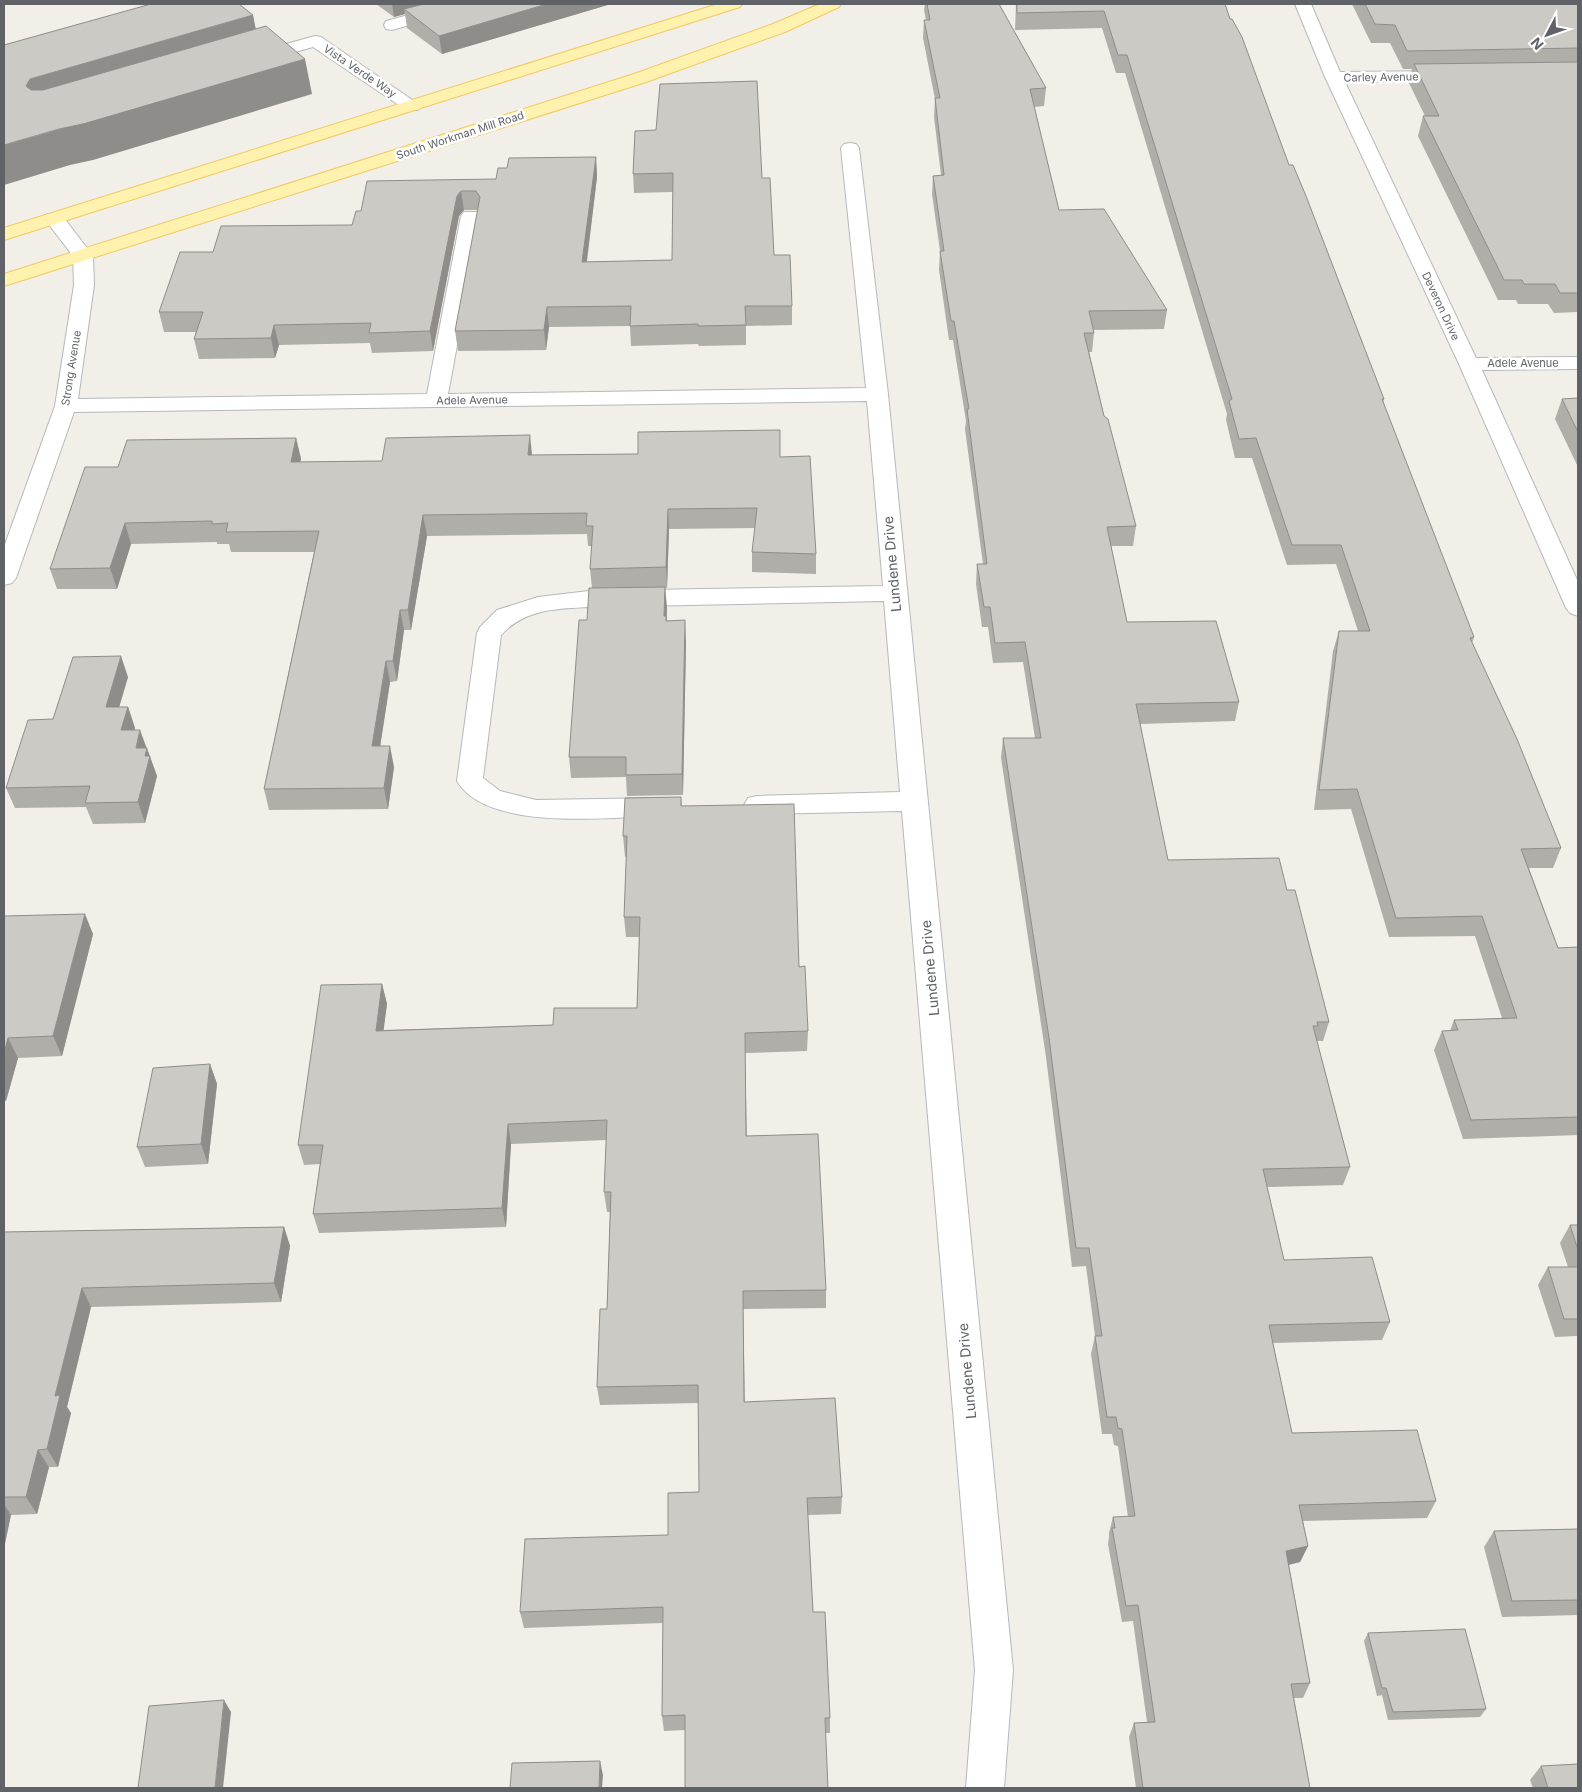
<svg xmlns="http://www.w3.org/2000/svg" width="1582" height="1792" viewBox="0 0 1582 1792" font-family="Inter,sans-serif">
	<rect width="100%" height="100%" fill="#f1efe8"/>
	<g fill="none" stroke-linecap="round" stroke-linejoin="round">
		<defs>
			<g id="minor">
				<path d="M450,4H475L473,7L392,30L386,29L384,25L386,21Z"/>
				<path d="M1295,4H1311L1340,72L1448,71L1454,72L1457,76L1454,80L1448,81L1345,82L1476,358L1578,357V369L1482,370L1578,582V616L1570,613L1566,608L1459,364L1325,77Z"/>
				<path d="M315,36L321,37L421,106L418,110H406L313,47L256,63L250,62L247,58L250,54Z"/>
				<path d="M850,143L856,144L859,148L888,394L1013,1670L1004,1788H966L975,1670L902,811L757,814L748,812L744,805L748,798L757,796L900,792L884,601L589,607C555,609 525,609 501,635L483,778L500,791L536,800L661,798L670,800L674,807L670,814L661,816C609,817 487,832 457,781L477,633L480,627L497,610L538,597L589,591L883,586L867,401L74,412L16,578L12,583L4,585V547L55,406L74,285L73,256L44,218L47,214H61L93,256L94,285L78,399L427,394L461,216L464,212H478L481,216L448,394L866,388L841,148L844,144Z"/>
			</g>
			<g id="major">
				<path d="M718,4H742L740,7L4,240V228Z"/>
				<path d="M820,4H841L839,7L785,32L646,82L4,286V274L634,74L773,24Z"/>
			</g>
		</defs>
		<!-- minor casing -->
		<use href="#minor" stroke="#b5b8bc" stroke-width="2"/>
		<!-- major casing -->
		<use href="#major" stroke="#f2c960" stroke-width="2"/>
		<!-- minor -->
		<use href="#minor" fill="#fff" fill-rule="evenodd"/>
		<!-- major -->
		<use href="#major" fill="#fff2af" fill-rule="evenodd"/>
	</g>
	<!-- wall -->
	<g fill="#afaea9">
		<path d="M376,4H611L442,54L407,28L405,14L394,17Z"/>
		<path d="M925,4H999L1046,88L1044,106L1034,107L1059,210L1167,310L1164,329L1093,330L1094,333L1092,352H1089L1104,416L1136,526L1133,546H1111L1127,622L1239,702L1235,721L1140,724L1168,860L1287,890L1329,1022L1323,1041H1317L1350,1167L1343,1185L1267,1187L1284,1260L1390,1322L1382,1340L1273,1343L1292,1433L1436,1501L1427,1518L1303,1521L1308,1546L1300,1562L1289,1565L1310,1683L1303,1698H1294L1310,1788H1136L1129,1737L1134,1723L1147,1722L1133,1621L1122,1622L1108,1544L1109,1537V1533L1113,1517H1128L1118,1446L1114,1445L1112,1434H1102L1091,1354L1095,1336L1086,1266L1072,1267L1046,1057L1001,758L1003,738H1035L1023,662L993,663L988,627H982L976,584L977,564H983L965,429L966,421L953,340H949L939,270L940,251L932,194L933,176L941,175L934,117L935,99L923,38L924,20H926L924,10Z"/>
		<path d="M1016,4H1225L1230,19L1384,399L1383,403L1474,637L1472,643L1561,848L1553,868H1529L1558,948L1578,947V1135L1463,1139L1434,1050L1442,1031H1450L1454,1020L1502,1018L1475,936L1389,937L1351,809L1314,810L1333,651L1339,631H1358L1336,564L1287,565L1252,458H1235L1226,420L1227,414L1125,73H1116L1102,28L1015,30Z"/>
		<path d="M1352,4H1578V312L1554,313L1548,304H1518L1516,300H1498L1418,136L1423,116H1425L1409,83L1412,69H1403L1390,43H1371Z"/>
		<path d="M635,131L762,178L774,255L792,306V325L746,326V345L699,346L698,344L631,346L630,326L549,327L546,350L458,351L455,331L478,210H464L459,216L433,351L372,353L370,343L279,345L275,358L199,359L194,339L196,332H164L159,312L213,252L352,225L361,211L496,179L507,168L596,157L597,177L587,262L672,260L673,192L634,193L633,174Z"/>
		<path d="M1578,398V467L1555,419L1562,399Z"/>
		<path d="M296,438L301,459L300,462L382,461L532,455L780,457L816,554V574L752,572V552L755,528L669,529L667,588H665L667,621L686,641L683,795L627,796L626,777L571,778L569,757L587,620L592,588L590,569L592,546H588L587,534L427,536L411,630H404L397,681L390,682L380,746L394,767L388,809L269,810L264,789L314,552H231L229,544H217V542L131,544L117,589H57L50,569L118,467Z"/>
		<path d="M128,677L119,707H128L135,728L134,730L146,748H147L157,776L145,823L93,824L86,807L15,808L6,788L53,719Z"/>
		<path d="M681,797L682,806L799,967L808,1031L807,1051L745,1053L747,1136L826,1290V1308L743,1309L745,1402L842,1497L841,1514L808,1515L813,1612L830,1718V1733L685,1730L664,1731L662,1716L663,1623L524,1628L520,1612L668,1535L699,1492V1403L600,1405L597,1387L607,1309L610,1212H607L604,1192L606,1140L511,1144L506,1227L319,1233L313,1214L320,1164L304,1165L298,1145L382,984L387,1004L383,1030L553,1025L637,1008L639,937H626L624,917L627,856L625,857L623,836Z"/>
		<path d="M4,916L93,934L62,1056L18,1058L6,1101H4Z"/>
		<path d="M210,1064L217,1084L208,1164L145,1167L137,1147Z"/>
		<path d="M1570,1225H1578V1341L1577,1336L1555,1337L1538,1285L1548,1267H1568L1560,1243Z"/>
		<path d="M284,1227L290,1246L281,1302L91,1307L67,1407L71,1413L58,1467H49L37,1514L11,1515L4,1548V1232Z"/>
		<path d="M1578,1529V1615L1502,1617L1484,1547L1494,1531Z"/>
		<path d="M1368,1633L1486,1709L1480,1717L1388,1720L1382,1695L1377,1696L1364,1641Z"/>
		<path d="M1541,1766L1578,1788H1533L1530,1780Z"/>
	</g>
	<!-- shaded-wall -->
	<g fill="#8f8d8a">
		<path d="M392,4H444L404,9L405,14L394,17Z"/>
		<path d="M547,4H611L442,54L439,36Z"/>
		<path d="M253,15L260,50L36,121L26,86L30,79Z"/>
		<path d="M305,59L312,94L93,160L70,165L4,185V145Z"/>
		<path d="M596,157L597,177L584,282L582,262Z"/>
		<path d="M461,191L464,210L459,216L433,351L430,331L457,196Z"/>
		<path d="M547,307L549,327L546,350L544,330Z"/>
		<path d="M274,325L279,345L275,358L271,338Z"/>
		<path d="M530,435L532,455H528Z"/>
		<path d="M296,438L301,459L295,482L291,462Z"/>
		<path d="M668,509L669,529L667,588L666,567Z"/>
		<path d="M423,515L427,536L411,630L408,610Z"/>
		<path d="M125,523L131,544L117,589L110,568Z"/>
		<path d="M665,587L667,607L666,636L664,616Z"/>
		<path d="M400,610L404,630L397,681L393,661Z"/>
		<path d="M685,620L686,641L683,795L682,774Z"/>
		<path d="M121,656L128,677L113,728L106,707Z"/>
		<path d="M386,661L390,682L377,767L372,746Z"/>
		<path d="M128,707L135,728L129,751L121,730Z"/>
		<path d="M140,730L157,776L145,823L138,802L136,748Z"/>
		<path d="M390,746L394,767L388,809L384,788Z"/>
		<path d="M85,914L93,934L62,1056L53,1036Z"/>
		<path d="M382,984L387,1004L381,1051L376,1031Z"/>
		<path d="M8,1038L18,1058L6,1101L4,1098V1053Z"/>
		<path d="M210,1064L217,1084L208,1164L201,1144Z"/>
		<path d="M508,1124L511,1144L506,1227L502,1208Z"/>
		<path d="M284,1227L290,1246L281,1302L274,1283Z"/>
		<path d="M82,1288L91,1307L67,1407L71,1413L58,1467L47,1449L55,1396Z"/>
		<path d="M38,1450L49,1467L37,1514L26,1497Z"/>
		<path d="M4,1504L11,1515L4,1548Z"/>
		<path d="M1308,1546L1300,1562L1279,1567L1286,1551Z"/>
		<path d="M224,1700L231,1712L223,1788H215Z"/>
		<path d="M600,1761L603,1775L602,1788H599Z"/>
	</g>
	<!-- building -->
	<g fill="#cccac5" stroke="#8f8d8a">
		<path d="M151,4H239L253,15L30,79L26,86L31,90H43L266,26L305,59L83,124L59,129L4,145V45Z"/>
		<path d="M424,4H547L439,36L404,9Z"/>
		<path d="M927,4H999L1046,88L1030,89L1059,210L1104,209L1167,310L1089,311L1094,333H1084L1104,416L1108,419L1136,526L1107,527L1127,622L1216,621L1239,702L1136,704L1168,860L1279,858L1287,890H1295L1329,1022H1317L1318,1026H1313L1350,1167L1263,1169L1284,1260L1372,1257L1390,1322L1269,1325L1292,1433L1417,1430L1436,1501L1299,1505L1308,1546L1286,1551L1310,1683L1291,1684L1310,1788H1143L1134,1723L1155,1722L1138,1605L1126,1606L1112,1528H1115L1113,1517L1135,1516L1122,1429L1118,1428L1116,1417H1107L1095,1336H1102L1089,1248H1076L1049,1038L1003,738H1041L1025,642L995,643L990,607H984L977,564H987L967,409H969L954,321H951L940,251H944L933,176L944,175L935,98H940L924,20H930Z"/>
		<path d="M1017,4H1225L1230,19H1232L1242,37L1289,165H1293L1306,196L1384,399H1382L1474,637L1470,638L1517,739L1561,848L1521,849L1558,948L1578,947V1117L1471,1120L1442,1031L1458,1030L1454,1020L1517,1018L1482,916L1396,918L1357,789L1319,790L1339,631H1370L1341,545H1292L1256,438L1239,439L1229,401L1232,399L1127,55H1118L1104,11L1017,13Z"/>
		<path d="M1365,4H1578V48L1407,51L1395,25L1375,24Z"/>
		<path d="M1578,62V293H1560L1555,284H1524L1522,280H1504L1423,116H1439L1414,64Z"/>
		<path d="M757,81L762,178H770L774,255H790L792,306H745L746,325L698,326V324L630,326L631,306L547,307L544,330L455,331L480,197L476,191H461L457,196L430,331L369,333L371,323L274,325L271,338L194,339L203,312H159L180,252H213L221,226L352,225L356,211H361L367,181L496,179L498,168H507L509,158L596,157L582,262L672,260L673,173L633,174L635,131L656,130L660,84Z"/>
		<path d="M1578,398V432L1562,399Z"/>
		<path d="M780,430V457L810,456L816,554L752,552L757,508L668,509L666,567L590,569L593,526H586L587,513L423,515L408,610H400L393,661H386L372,746H390L384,788L264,789L319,531L226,532L228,523L212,524V521L125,523L110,568L50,569L85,467H118L127,440L296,438L291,462L382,461L386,438L530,435L528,455L638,454V432Z"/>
		<path d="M665,587L664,616H666V621L685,620L682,774L626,775V757H569L579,620H587L589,588Z"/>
		<path d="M121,656L106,707H128L121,730H140L136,748H147L145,756H150L138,802L85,803L90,786L6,788L28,720L53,719L73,657Z"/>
		<path d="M681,797V806L794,804L799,967L805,966L808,1031L745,1033L746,1136L818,1134L826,1290L743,1291L744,1402L835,1398L842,1497L807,1498L813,1612H825L830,1718H825L828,1788H685V1715L662,1716L663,1607L520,1612L525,1539L668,1535V1493L699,1492L698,1385L597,1387L600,1309H607L611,1192H604L607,1120L508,1124L502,1208L313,1214L323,1145H298L321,985L382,984L376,1031L553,1025L554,1008H637L640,917H624L627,836H623L625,798Z"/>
		<path d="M85,914L53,1036L8,1038L4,1053V916Z"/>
		<path d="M210,1064L201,1144L137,1147L153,1068Z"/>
		<path d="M1570,1225H1578V1250Z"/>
		<path d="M284,1227L274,1283L82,1288L55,1396L60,1395L47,1449L38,1450L26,1497H4V1232Z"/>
		<path d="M1548,1267H1578V1319H1564Z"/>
		<path d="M1578,1529V1600L1512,1601L1494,1531Z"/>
		<path d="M1465,1629L1486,1709L1393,1712L1386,1688H1382L1368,1633Z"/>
		<path d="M224,1700L215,1788H138L149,1706Z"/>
		<path d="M600,1761L599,1788H510L512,1763Z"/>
		<path d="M1578,1764V1788H1548L1541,1766Z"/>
	</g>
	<g text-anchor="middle" stroke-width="5" stroke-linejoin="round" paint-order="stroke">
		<!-- far-street labels -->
		<g font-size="11" fill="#5f6368" stroke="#fff">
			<text transform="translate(360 71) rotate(34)" y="4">Vista Verde Way</text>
			<text transform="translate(1381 77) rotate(-1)" y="4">Carley Avenue</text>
			<text transform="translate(460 135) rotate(-18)" y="4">South Workman Mill Road</text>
			<text transform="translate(1441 306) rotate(65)" y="4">Deveron Drive</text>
			<text x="1523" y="367">Adele Avenue</text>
			<text transform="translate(71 368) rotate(-81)" y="4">Strong Avenue</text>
			<text transform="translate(472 400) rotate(-1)" y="4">Adele Avenue</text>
		</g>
		<!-- street labels -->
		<g font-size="14" fill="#5f6368" stroke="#fff">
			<text transform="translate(892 564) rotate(-95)" y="5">Lundene Drive</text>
			<text transform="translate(930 968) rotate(-95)" y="5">Lundene Drive</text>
			<text transform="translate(967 1371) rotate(-95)" y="5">Lundene Drive</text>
		</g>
	</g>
	<!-- border -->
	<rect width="1582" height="1792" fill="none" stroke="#5f6368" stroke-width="10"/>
	<!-- north arrow -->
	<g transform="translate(1547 35) rotate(229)" stroke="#ffffff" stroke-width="4" paint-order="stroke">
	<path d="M0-4L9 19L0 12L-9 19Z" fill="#5f6368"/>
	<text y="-8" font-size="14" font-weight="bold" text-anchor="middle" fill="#5f6368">N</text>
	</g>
</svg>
